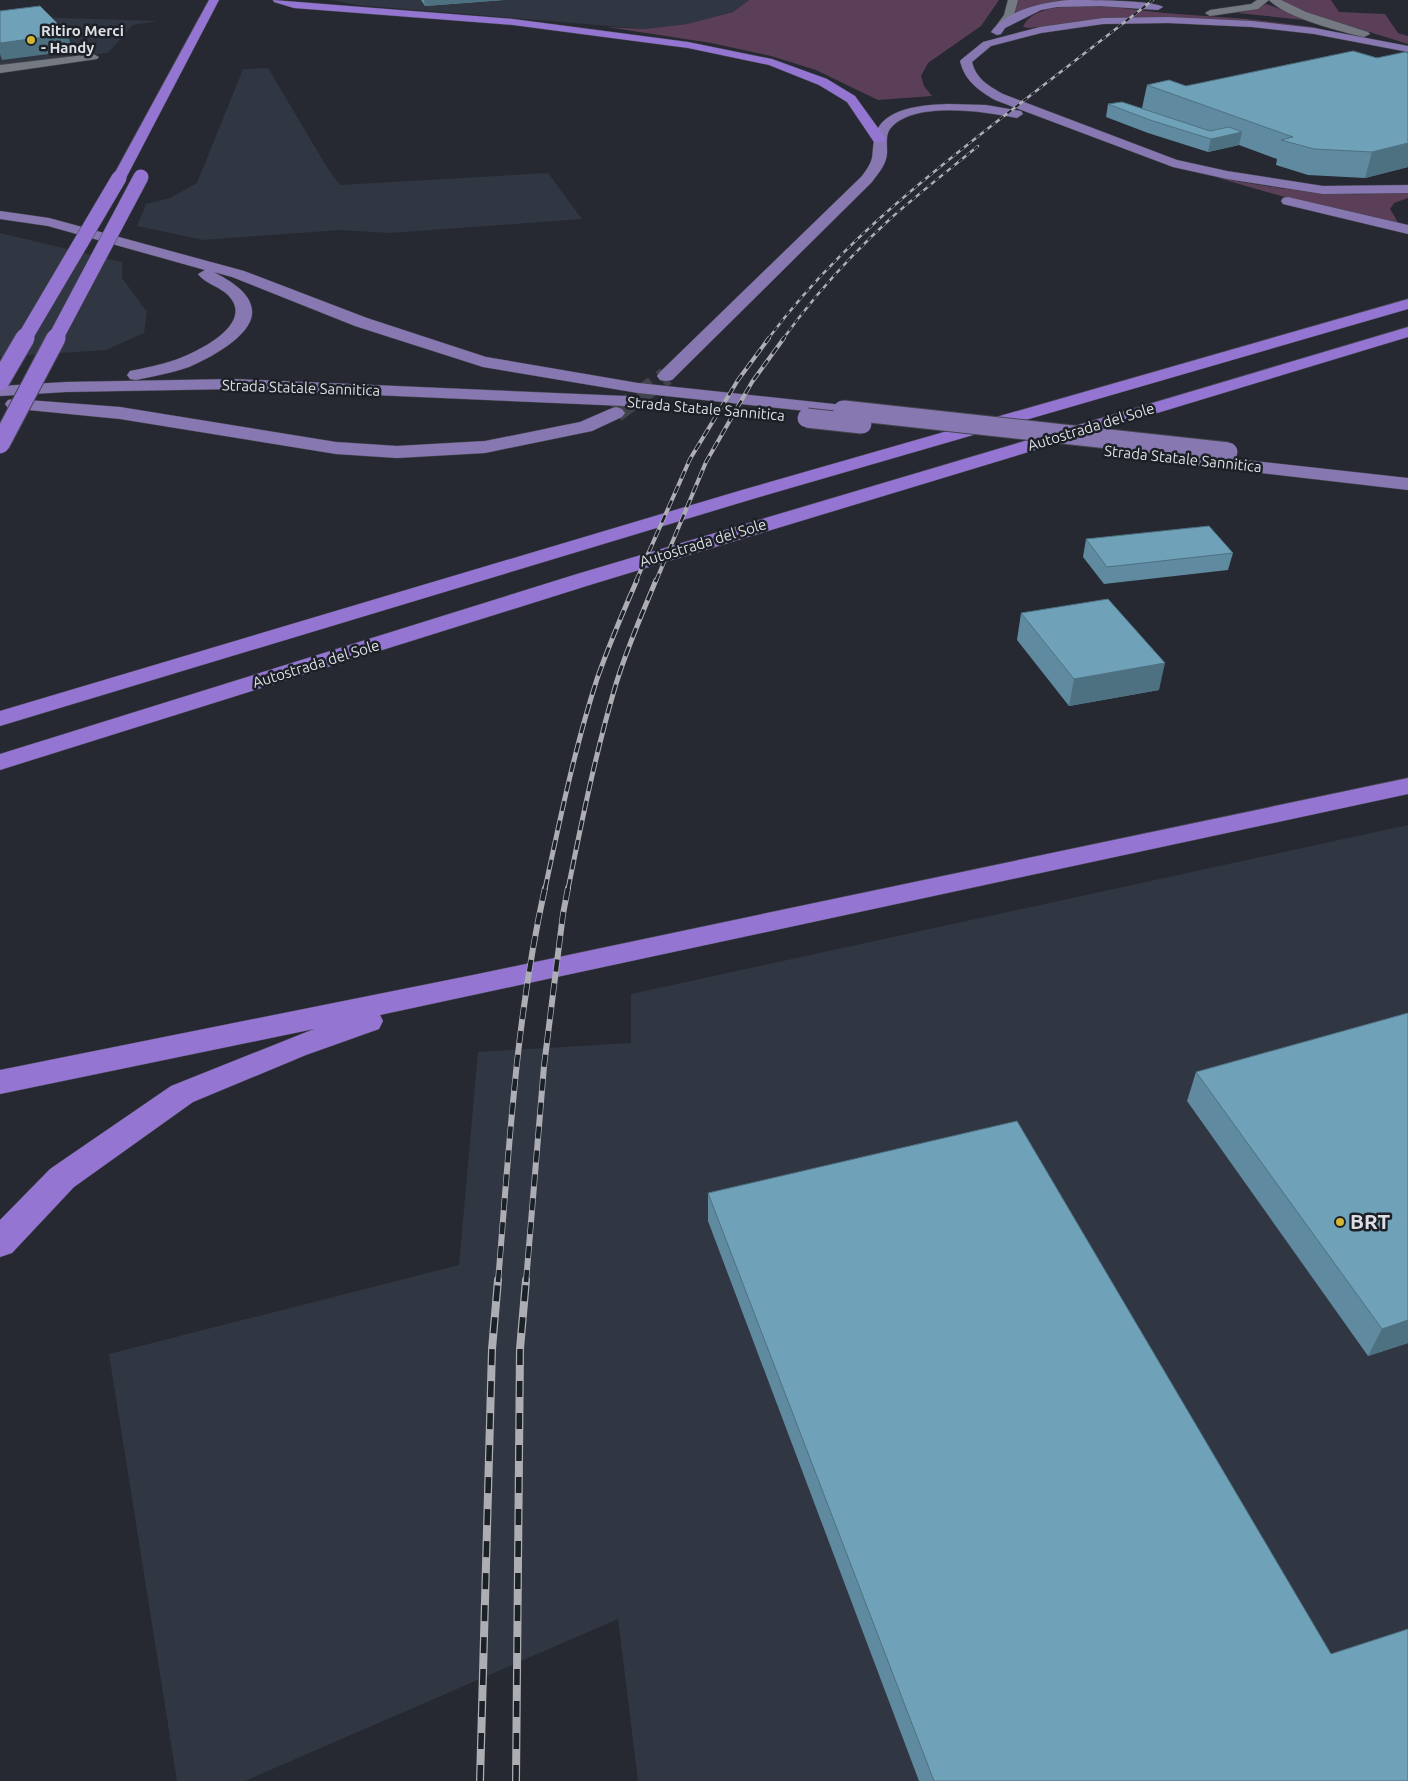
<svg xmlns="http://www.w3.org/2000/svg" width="1408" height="1781" viewBox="0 0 1408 1781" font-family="Ubuntu,sans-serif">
	<rect width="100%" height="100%" fill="#262931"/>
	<!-- built -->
	<g fill="#303642">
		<path d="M332,0H749L733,12L687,24L645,29L357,5Z"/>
		<path d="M0,16L158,21L133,25L108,53L0,67Z"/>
		<path d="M268,68L328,169L340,185L548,173L582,219L390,233L339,230L203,240L137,226L146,204L170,198L197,183L243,69Z"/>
		<path d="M0,233L122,262V278L147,312L144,333L106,350L0,357Z"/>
		<path d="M1408,825V1781H638L618,1619L245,1781H177L109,1354L459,1265L478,1052L631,1043V994Z"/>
	</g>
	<!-- green -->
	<g fill="#5b3f58">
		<path d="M749,0H999L981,26L928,63L921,76L924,86L932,96L878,100L816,70L771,56L711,43L607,27L645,29L687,24L733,12Z"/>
		<path d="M1018,0H1072L1036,6L1012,18Z"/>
		<path d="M1280,0H1331L1339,12L1385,14L1398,33L1408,36V44L1286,6Z"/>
		<path d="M1266,4L1315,21L1237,13L1256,9Z"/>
		<path d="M1075,5H1096L1164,13L1247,19L1313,27L1333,32L1247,22L1065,24L1029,28L1023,27C1031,8 1058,8 1075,5Z"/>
		<path d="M1215,177C1279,189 1343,200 1408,191V198L1394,203L1390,209L1399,224L1281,196Z"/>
	</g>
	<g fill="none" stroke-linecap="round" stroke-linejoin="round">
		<!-- major-tunnel -->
		<path stroke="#41444c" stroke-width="19" stroke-dasharray="19 9" stroke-linecap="butt" d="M616,413L666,376"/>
		<defs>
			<g id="minor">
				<path d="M1008,0H1018L1014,15L1005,28H997L996,26L1004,15Z"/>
				<path d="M1257,0H1281L1306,12L1368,32L1370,34L1364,37C1341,32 1284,17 1269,0L1258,9L1210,16L1205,13L1210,10L1251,4Z"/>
				<path d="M93,54L99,57L97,59L0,73V65Z"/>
			</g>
			<g id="major">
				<path d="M1069,0C1086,0 1153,0 1163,7L1158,10L1100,6L1057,7L1041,10L1005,28L1001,34L997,35L991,32C1006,10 1044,2 1069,0Z"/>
				<path d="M1168,17L1252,21L1314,28L1408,46V52L1314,34L1252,27L1168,23L1103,24L1041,33L991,46L972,62C976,79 989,86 1003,94L1177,160L1227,171L1323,186L1408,185V193L1323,194L1227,179L1173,167L995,100C978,90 965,81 960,61L962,59L983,42L1040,27L1103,18Z"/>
				<path d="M948,104L986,105L1021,111L1023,114L1017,118C986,112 913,100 890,129C884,137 889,150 886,159C884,167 877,175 872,182L672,380L666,381L660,380L657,376L660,372L862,176C877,156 870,157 875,136C882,107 924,105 948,104Z"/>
				<path d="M1288,197L1408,225V234L1283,204L1281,201L1283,198Z"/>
				<path d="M0,211L49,218L244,271L367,318L486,357L638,383L843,405L849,406L852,410L849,414L843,415L638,393L483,367L355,326L232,277L214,272C228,280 250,291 252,310C255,335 208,359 189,367C172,373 154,376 136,380L130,379L127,375L130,371C145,368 160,365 175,360C195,353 250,327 232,300C224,287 206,285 198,274L205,270L48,226L0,219Z"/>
				<path d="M234,379L625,396L631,397L634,401L631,405L625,406L234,389L66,392L0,396V386L66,382Z"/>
				<path d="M14,399L120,407L336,442L397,446L485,441L580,422L610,409L616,407L622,409L625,413L622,417L592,431L485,453L397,458L336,454L120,419L8,408L5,404L8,400Z"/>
				<path d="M1190,454L1408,478V490L1183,464L1180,460L1183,456Z"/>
			</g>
			<g id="highway">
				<path d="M209,0H219L126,178L124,181H114L112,178Z"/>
				<path d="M273,0L513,19L688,42L772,59L827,79L855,96L886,139L884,142H874L847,102L819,85L769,65L688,48L513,25L294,8L274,2Z"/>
				<path d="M1408,299V309L756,498L0,726V711L742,490Z"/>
				<path d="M1408,327V337L593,584L0,770V754L577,574Z"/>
				<path d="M1408,778V794L380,1015L383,1021L379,1029L306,1055L193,1102L74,1187L12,1253L0,1257V1220L50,1169L171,1086L314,1029L0,1094V1070L473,975Z"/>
			</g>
		</defs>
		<!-- minor casing -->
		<use href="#minor" stroke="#45474e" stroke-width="1"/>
		<!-- major casing -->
		<use href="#major" stroke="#45474e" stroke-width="1"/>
		<!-- highway casing -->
		<use href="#highway" stroke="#45474e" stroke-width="1"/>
		<!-- minor -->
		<use href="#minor" fill="#757a82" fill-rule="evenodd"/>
		<!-- major -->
		<use href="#major" fill="#8878b2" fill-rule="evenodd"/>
		<!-- highway -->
		<use href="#highway" fill="#9476d2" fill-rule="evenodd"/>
		<defs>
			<g id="rail-far4">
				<path d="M768,339C831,254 912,188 995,123C1048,82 1100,41 1153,0"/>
				<path d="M783,339C814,296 851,255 890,219C918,194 949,170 978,146"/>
			</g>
			<g id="rail-far3">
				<path d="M636,581L690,459L738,380L769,338"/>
				<path d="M656,581L706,462L752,382L784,338"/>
			</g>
			<g id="rail-far2">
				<path d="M545,889C560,819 575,747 597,679C609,645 623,612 637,580"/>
				<path d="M568,889C582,820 596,751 616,684C627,648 642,614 656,580"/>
			</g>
			<g id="rail-far1">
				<path d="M498,1282C509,1150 516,1017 545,888"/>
				<path d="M526,1282L544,1066L563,914L568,888"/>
			</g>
			<g id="rail">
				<path d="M480,1781L492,1349L498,1280"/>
				<path d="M516,1781L520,1349L526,1280"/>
			</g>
		</defs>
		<!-- rail-far4 casing -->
		<use href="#rail-far4" stroke="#acaeb4" stroke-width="2.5"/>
		<!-- rail-far3 casing -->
		<use href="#rail-far3" stroke="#acaeb4" stroke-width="4"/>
		<!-- rail-far2 casing -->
		<use href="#rail-far2" stroke="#acaeb4" stroke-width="5"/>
		<!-- rail-far1 casing -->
		<use href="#rail-far1" stroke="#acaeb4" stroke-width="6"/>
		<!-- rail casing -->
		<use href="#rail" stroke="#acaeb4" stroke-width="8"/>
		<!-- rail-far4 -->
		<use href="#rail-far4" stroke="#1c2027" stroke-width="2" stroke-dasharray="5" stroke-linecap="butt"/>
		<!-- rail-far3 -->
		<use href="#rail-far3" stroke="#1c2027" stroke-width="2.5" stroke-dasharray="8" stroke-linecap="butt"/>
		<!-- rail-far2 -->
		<use href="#rail-far2" stroke="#1c2027" stroke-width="3" stroke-dasharray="10" stroke-linecap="butt"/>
		<!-- rail-far1 -->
		<use href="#rail-far1" stroke="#1c2027" stroke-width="4.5" stroke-dasharray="12" stroke-linecap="butt"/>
		<!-- rail -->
		<use href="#rail" stroke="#1c2027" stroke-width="5.5" stroke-dasharray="16" stroke-linecap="butt"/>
		<defs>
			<g id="major-bridge">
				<path d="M843,410L1228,452"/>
				<path d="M807,418L862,424"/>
			</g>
			<g id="highway-bridge-far1">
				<path d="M24,339L119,178"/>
				<path d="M55,339L141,177"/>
			</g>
			<g id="highway-bridge">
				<path d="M0,381L25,338"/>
				<path d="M0,444L56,338"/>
			</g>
		</defs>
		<!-- major-bridge casing -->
		<use href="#major-bridge" stroke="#45474e" stroke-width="21" stroke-linecap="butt"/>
		<!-- highway-bridge-far1 casing -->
		<use href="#highway-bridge-far1" stroke="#45474e" stroke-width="16" stroke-linecap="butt"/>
		<!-- highway-bridge casing -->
		<use href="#highway-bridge" stroke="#45474e" stroke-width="21" stroke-linecap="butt"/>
		<!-- major-bridge -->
		<use href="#major-bridge" stroke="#8878b2" stroke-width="19"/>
		<!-- highway-bridge-far1 -->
		<use href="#highway-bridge-far1" stroke="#9476d2" stroke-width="15"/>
		<!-- highway-bridge -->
		<use href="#highway-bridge" stroke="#9476d2" stroke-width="19"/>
	</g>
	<!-- wall -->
	<g fill="#5f8a9f">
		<path d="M421,0H504L425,6Z"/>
		<path d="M1408,53V167L1365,178L1308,175L1276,165L1277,159L1239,145L1208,152L1148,133L1106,117L1108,104L1142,108L1147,85L1186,86Z"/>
		<path d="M1086,539L1233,553L1228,570L1104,584L1083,557Z"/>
		<path d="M1021,613L1159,690L1069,706L1017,640Z"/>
		<path d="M1408,1013V1343L1368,1356L1187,1101L1196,1072Z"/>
		<path d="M708,1193L1331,1654L1408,1781H919L708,1221Z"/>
	</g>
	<!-- shaded-wall -->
	<g fill="#4e7182">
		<path d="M424,0H504L425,6Z"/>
		<path d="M68,34L72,51L2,60L0,54V43Z"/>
		<path d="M1242,132L1239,145L1208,152L1211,139Z"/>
		<path d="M1408,143V167L1365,178L1372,152Z"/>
		<path d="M1165,663L1159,690L1069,706L1074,679Z"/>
		<path d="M1408,1320V1343L1368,1356L1382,1329Z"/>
	</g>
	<!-- building -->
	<g fill="#6fa1b9" stroke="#4e7182">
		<path d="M40,6L68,34L0,43V11Z"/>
		<path d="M1353,51L1377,58L1405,52L1408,53V143L1372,152L1314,149L1281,140L1293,137L1147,85L1169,80L1186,86Z"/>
		<path d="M1122,102L1210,131L1229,127L1242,132L1211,139L1150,120L1108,104Z"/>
		<path d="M1209,526L1233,553L1107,567L1086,539Z"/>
		<path d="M1108,599L1165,663L1074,679L1021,613Z"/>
		<path d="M1408,1013V1320L1382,1329L1196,1072Z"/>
		<path d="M1017,1121L1331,1654L1408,1629V1781H934L708,1193Z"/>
	</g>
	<!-- markers -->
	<g fill="#d3b635" stroke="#1c2027" stroke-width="2">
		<circle cx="31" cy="40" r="5"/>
		<circle cx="1340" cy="1222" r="5"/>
	</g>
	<g text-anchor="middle" stroke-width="5" stroke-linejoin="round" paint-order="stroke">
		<!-- far-poi labels -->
		<g font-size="15" font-weight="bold" fill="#dddfe4" stroke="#1c2027" text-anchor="start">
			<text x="41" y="36">Ritiro Merci<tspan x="41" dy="17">- Handy</tspan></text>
		</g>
		<!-- far-street labels -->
		<g font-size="15" fill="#dddfe4" stroke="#1c2027">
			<text transform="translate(301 388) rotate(2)" y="5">Strada Statale Sannitica</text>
			<text transform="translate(706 409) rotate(5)" y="5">Strada Statale Sannitica</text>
			<text transform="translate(1091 427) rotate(-17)" y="5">Autostrada del Sole</text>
			<text transform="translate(1183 459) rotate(6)" y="5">Strada Statale Sannitica</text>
			<text transform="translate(703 543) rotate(-17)" y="5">Autostrada del Sole</text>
			<text transform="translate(316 664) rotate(-17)" y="5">Autostrada del Sole</text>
		</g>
		<!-- near-poi labels -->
		<g font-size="21" font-weight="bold" fill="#dddfe4" stroke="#1c2027" text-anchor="start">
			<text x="1350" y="1229">BRT</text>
		</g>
	</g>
</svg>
